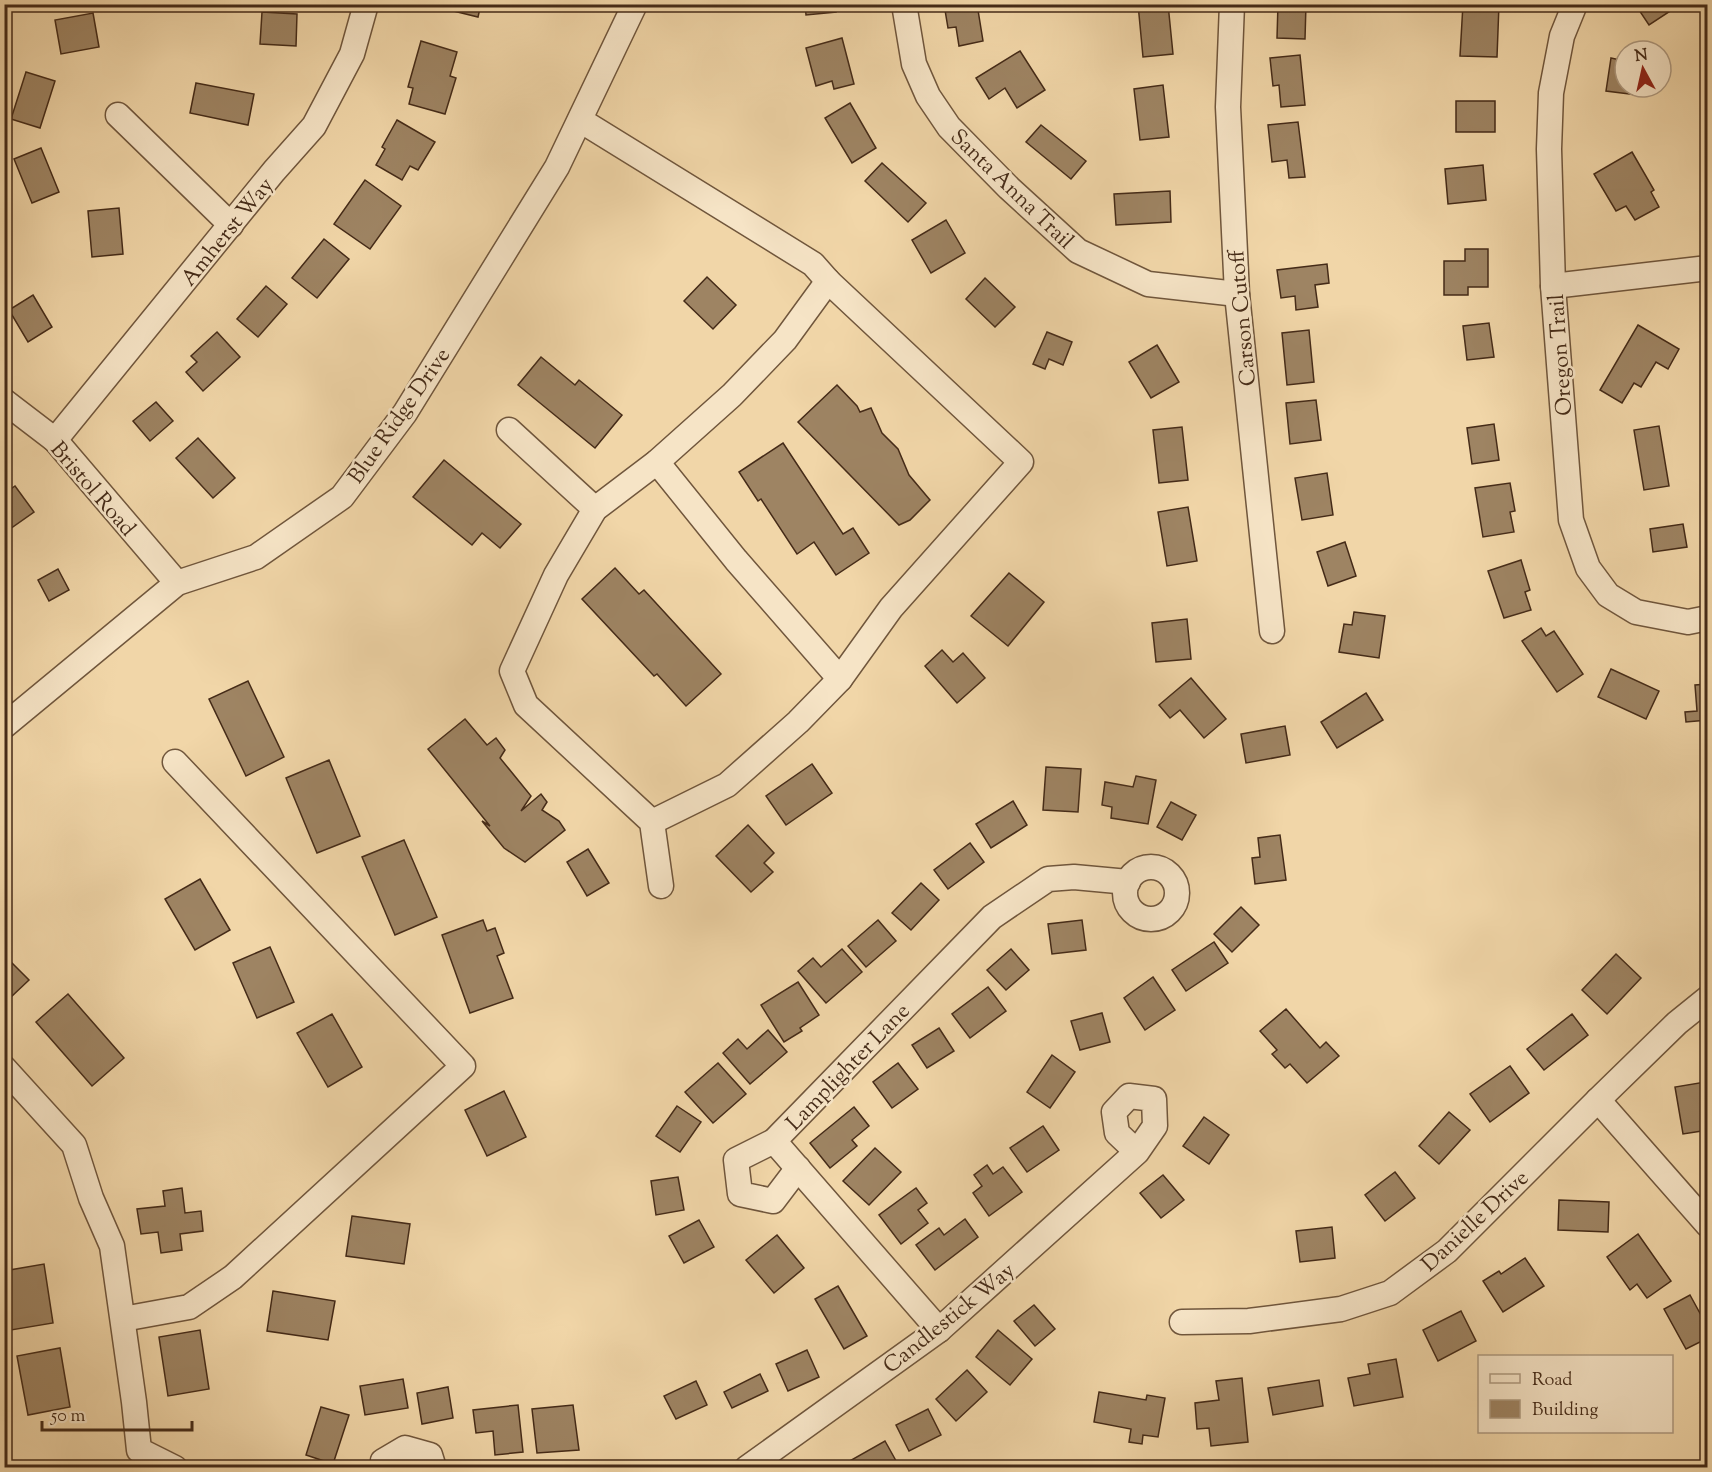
<svg xmlns="http://www.w3.org/2000/svg" width="1712" height="1472" viewBox="0 0 1712 1472" font-family="'Sorts Mill Goudy',serif">
	<rect width="100%" height="100%" fill="#f1d6a8"/>
	<filter id="stains"><feTurbulence type="fractalNoise" baseFrequency=".00333" numOctaves="4"/><feColorMatrix values="0 0 0 0 .2 0 0 0 0 .09 0 0 0 0 .02 0 0 0 .5 -.17"/></filter>
	<radialGradient id="worn" r=".72"><stop offset=".6" stop-color="#630" stop-opacity="0"/><stop offset="1" stop-color="#630" stop-opacity=".3"/></radialGradient>
	<!-- building -->
	<g fill="#9e8463" stroke="#452b18" stroke-width="1.5">
		<path d="M446,4H481L478,17L445,9Z"/>
		<path d="M805,4H835L836,12L806,15Z"/>
		<path d="M944,4H977L983,41L959,46L956,27L948,28Z"/>
		<path d="M1138,4H1168L1173,54L1143,57Z"/>
		<path d="M1278,4H1306L1305,39L1277,38Z"/>
		<path d="M1463,4H1499L1497,57L1460,56Z"/>
		<path d="M1635,4H1681L1649,25Z"/>
		<path d="M262,12L297,14L296,46L260,44Z"/>
		<path d="M93,13L99,47L61,54L55,20Z"/>
		<path d="M842,38L854,84L834,89L832,81L816,86L806,48Z"/>
		<path d="M421,41L457,52L450,76L456,78L445,114L409,104L413,88L408,87Z"/>
		<path d="M1020,51L1045,90L1017,108L1005,88L989,99L976,78Z"/>
		<path d="M1300,55L1305,105L1281,107L1279,85L1273,86L1270,58Z"/>
		<path d="M1611,58L1625,61V87H1638L1637,95L1606,91Z"/>
		<path d="M26,72L55,81L40,128L11,119Z"/>
		<path d="M196,83L254,94L248,125L190,113Z"/>
		<path d="M1163,85L1169,137L1140,140L1134,89Z"/>
		<rect x="1456" y="101" width="39" height="31"/>
		<path d="M850,103L876,148L852,163L825,118Z"/>
		<path d="M397,120L435,142L418,170L410,166L402,180L376,165L385,149L382,147Z"/>
		<path d="M1298,122L1305,177L1289,178L1287,160L1272,162L1268,125Z"/>
		<path d="M1041,125L1086,161L1071,179L1026,142Z"/>
		<path d="M41,148L59,192L32,203L14,159Z"/>
		<path d="M1632,152L1654,190L1651,192L1659,207L1635,220L1626,206L1616,211L1594,174Z"/>
		<path d="M882,163L926,203L908,222L865,181Z"/>
		<path d="M1483,165L1486,200L1448,204L1445,169Z"/>
		<path d="M365,180L401,206L370,249L334,224Z"/>
		<path d="M1170,191L1171,222L1116,225L1114,194Z"/>
		<path d="M119,208L123,254L92,257L88,211Z"/>
		<path d="M946,220L965,253L931,273L912,240Z"/>
		<path d="M324,239L349,259L317,298L292,278Z"/>
		<path d="M1465,249H1488V287H1468V295H1444V261H1465Z"/>
		<path d="M1327,264L1329,283L1315,285L1318,307L1296,310L1295,296L1281,298L1277,270Z"/>
		<path d="M707,277L736,305L713,329L684,301Z"/>
		<path d="M985,278L1015,307L995,327L966,299Z"/>
		<path d="M266,286L287,304L258,337L237,319Z"/>
		<path d="M33,295L52,327L28,342L9,310Z"/>
		<path d="M1489,323L1494,357L1467,360L1463,326Z"/>
		<path d="M1638,325L1679,349L1668,369L1656,362L1641,387L1634,383L1622,403L1600,390Z"/>
		<path d="M1309,330L1314,382L1287,385L1282,333Z"/>
		<path d="M217,332L240,357L203,391L186,372L197,362L191,356Z"/>
		<path d="M1047,332L1072,342L1063,365L1049,359L1045,369L1033,364Z"/>
		<path d="M1708,336V371H1706L1701,337Z"/>
		<path d="M1157,345L1179,382L1151,398L1129,362Z"/>
		<path d="M541,357L575,385L579,380L622,415L595,448L518,385Z"/>
		<path d="M837,385L857,406L860,412L871,408L882,433L898,449L909,475L930,500L910,520L899,525L798,422Z"/>
		<path d="M1316,400L1321,440L1290,444L1286,403Z"/>
		<path d="M156,402L173,421L150,441L133,421Z"/>
		<path d="M1494,424L1499,460L1472,464L1467,428Z"/>
		<path d="M1659,426L1669,486L1644,490L1634,430Z"/>
		<path d="M1182,427L1188,480L1159,483L1153,430Z"/>
		<path d="M198,438L235,478L213,498L176,458Z"/>
		<path d="M783,443L843,534L853,528L869,553L836,575L814,542L797,554L761,499L758,501L739,472Z"/>
		<path d="M444,460L521,524L500,548L482,533L472,545L413,497Z"/>
		<path d="M1327,473L1333,515L1302,520L1295,478Z"/>
		<path d="M1510,483L1515,511L1510,512L1514,532L1483,537L1475,488Z"/>
		<path d="M15,486L34,512L7,531L4,528V494Z"/>
		<path d="M1188,507L1197,561L1167,566L1158,512Z"/>
		<path d="M1683,524L1687,547L1653,552L1650,529Z"/>
		<path d="M1345,542L1356,576L1328,586L1317,552Z"/>
		<path d="M1521,560L1530,590L1525,592L1531,610L1504,618L1488,571Z"/>
		<path d="M615,568L639,594L644,590L721,674L686,706L657,674L654,676L582,599Z"/>
		<path d="M58,569L69,590L49,601L38,580Z"/>
		<path d="M1009,573L1044,602L1008,646L971,616Z"/>
		<path d="M1354,612L1385,616L1379,658L1339,652L1344,624L1352,625Z"/>
		<path d="M1187,619L1191,659L1156,662L1152,623Z"/>
		<path d="M1541,628L1546,636L1554,631L1583,674L1557,692L1522,641Z"/>
		<path d="M942,650L953,662L963,653L985,678L957,703L925,666Z"/>
		<path d="M1611,669L1659,691L1646,719L1598,697Z"/>
		<path d="M1191,678L1226,719L1204,738L1180,710L1170,718L1159,705Z"/>
		<path d="M248,681L284,757L246,776L209,699Z"/>
		<path d="M1708,684V720L1686,722L1685,712L1697,711L1695,685Z"/>
		<path d="M1366,693L1383,720L1337,748L1321,722Z"/>
		<path d="M465,719L487,745L496,738L505,750L500,758L531,796L521,811L541,794L547,802L542,810L559,821L565,830L525,862L504,848L482,821L490,826L428,749Z"/>
		<path d="M1285,726L1290,755L1246,763L1241,734Z"/>
		<path d="M329,760L360,836L317,853L286,778Z"/>
		<path d="M812,764L832,793L786,825L766,796Z"/>
		<path d="M1046,767L1081,769L1078,812L1043,810Z"/>
		<path d="M1136,776L1156,780L1148,824L1111,818L1112,807L1102,805L1105,782L1133,787Z"/>
		<path d="M1013,801L1027,825L991,848L976,824Z"/>
		<path d="M1171,802L1196,815L1182,840L1157,827Z"/>
		<path d="M748,825L774,853L764,863L773,872L751,892L716,856Z"/>
		<path d="M1280,835L1286,880L1255,884L1252,858L1260,857L1258,838Z"/>
		<path d="M404,840L437,917L395,935L362,857Z"/>
		<path d="M970,843L984,862L948,889L934,870Z"/>
		<path d="M588,849L609,883L587,896L567,862Z"/>
		<path d="M200,879L230,930L195,950L165,899Z"/>
		<path d="M921,883L939,900L911,930L892,913Z"/>
		<path d="M1241,907L1259,925L1232,952L1214,934Z"/>
		<path d="M483,920L487,931L495,928L504,953L497,956L513,998L470,1013L442,935Z"/>
		<path d="M878,920L896,941L866,967L848,946Z"/>
		<path d="M1082,920L1086,950L1052,954L1048,924Z"/>
		<path d="M1214,942L1228,963L1186,991L1172,970Z"/>
		<path d="M270,947L294,1002L257,1018L233,963Z"/>
		<path d="M842,949L862,972L826,1003L798,971L813,958L821,967Z"/>
		<path d="M1011,949L1029,970L1006,990L987,970Z"/>
		<path d="M1616,954L1641,978L1607,1014L1582,990Z"/>
		<path d="M4,955L29,980L11,997L4,991Z"/>
		<path d="M1153,977L1175,1010L1145,1030L1124,998Z"/>
		<path d="M798,982L819,1015L800,1028L802,1031L784,1042L761,1005Z"/>
		<path d="M988,987L1006,1011L970,1038L952,1014Z"/>
		<path d="M68,994L124,1058L92,1086L36,1022Z"/>
		<path d="M1286,1009L1320,1048L1326,1042L1339,1056L1307,1083L1290,1064L1285,1068L1272,1054L1277,1050L1260,1031Z"/>
		<path d="M1102,1013L1110,1042L1080,1050L1071,1021Z"/>
		<path d="M332,1014L362,1067L328,1087L297,1033Z"/>
		<path d="M1572,1014L1588,1035L1544,1070L1527,1049Z"/>
		<path d="M939,1028L954,1051L927,1068L912,1045Z"/>
		<path d="M768,1030L787,1052L750,1084L723,1053L738,1039L747,1049Z"/>
		<path d="M1052,1055L1075,1072L1050,1108L1027,1092Z"/>
		<path d="M718,1063L746,1094L713,1123L685,1092Z"/>
		<path d="M898,1063L918,1089L892,1108L873,1082Z"/>
		<path d="M1510,1066L1529,1093L1490,1122L1470,1094Z"/>
		<path d="M1705,1082L1708,1097V1130L1683,1134L1675,1087Z"/>
		<path d="M504,1091L526,1137L487,1156L465,1110Z"/>
		<path d="M677,1106L701,1122L680,1152L656,1136Z"/>
		<path d="M854,1107L869,1126L852,1140L857,1146L830,1168L810,1143Z"/>
		<path d="M1449,1112L1470,1130L1439,1164L1419,1146Z"/>
		<path d="M1204,1117L1229,1135L1209,1164L1183,1146Z"/>
		<path d="M1043,1126L1059,1150L1027,1172L1010,1148Z"/>
		<path d="M875,1148L901,1172L869,1205L843,1181Z"/>
		<path d="M987,1165L993,1174L1003,1167L1022,1192L989,1216L973,1193L982,1186L974,1175Z"/>
		<path d="M1395,1172L1415,1198L1385,1221L1365,1195Z"/>
		<path d="M1163,1175L1184,1200L1161,1218L1140,1193Z"/>
		<path d="M678,1177L684,1210L656,1215L651,1181Z"/>
		<path d="M182,1188L185,1213L201,1211L203,1231L180,1234L182,1250L161,1253L158,1232L141,1234L137,1209L165,1206L163,1191Z"/>
		<path d="M916,1188L927,1203L918,1210L928,1223L901,1244L879,1215Z"/>
		<path d="M1559,1200L1609,1202L1608,1232L1558,1230Z"/>
		<path d="M352,1216L410,1224L404,1264L346,1256Z"/>
		<path d="M965,1219L978,1237L935,1270L916,1245L939,1228L944,1235Z"/>
		<path d="M699,1220L714,1247L684,1263L669,1236Z"/>
		<path d="M1332,1227L1335,1258L1300,1262L1296,1231Z"/>
		<path d="M1638,1234L1671,1281L1647,1298L1637,1284L1630,1290L1607,1257Z"/>
		<path d="M777,1235L804,1268L774,1293L746,1260Z"/>
		<path d="M1525,1258L1544,1286L1503,1312L1483,1281L1499,1271L1501,1274Z"/>
		<path d="M44,1264L53,1323L11,1330L4,1295V1271Z"/>
		<path d="M838,1286L867,1336L844,1349L815,1299Z"/>
		<path d="M273,1291L335,1301L328,1340L267,1331Z"/>
		<path d="M1690,1295L1708,1328V1338L1686,1349L1664,1309Z"/>
		<path d="M1034,1305L1055,1329L1035,1346L1014,1321Z"/>
		<path d="M1461,1311L1476,1341L1438,1361L1423,1330Z"/>
		<path d="M200,1330L209,1389L168,1396L159,1337Z"/>
		<path d="M998,1330L1032,1359L1010,1385L976,1357Z"/>
		<path d="M60,1348L70,1407L28,1415L17,1356Z"/>
		<path d="M807,1350L819,1377L788,1391L776,1364Z"/>
		<path d="M1396,1359L1403,1397L1354,1406L1348,1378L1370,1374L1368,1364Z"/>
		<path d="M967,1370L987,1392L956,1421L936,1399Z"/>
		<path d="M760,1374L768,1391L732,1408L724,1392Z"/>
		<path d="M1242,1378L1248,1442L1211,1446L1209,1428L1197,1429L1195,1403L1219,1400L1216,1381Z"/>
		<path d="M403,1379L408,1408L365,1415L360,1386Z"/>
		<path d="M1319,1380L1323,1406L1273,1415L1268,1388Z"/>
		<path d="M696,1381L707,1405L676,1419L664,1396Z"/>
		<path d="M448,1387L453,1418L422,1424L417,1393Z"/>
		<path d="M1099,1392L1146,1400L1147,1395L1165,1398L1158,1437L1143,1435L1142,1444L1129,1442L1131,1429L1094,1422Z"/>
		<path d="M518,1405L523,1452L495,1455L493,1431L476,1433L473,1410Z"/>
		<path d="M573,1405L579,1450L537,1453L532,1409Z"/>
		<path d="M321,1407L349,1415L333,1464L306,1455Z"/>
		<path d="M928,1409L941,1435L909,1451L896,1425Z"/>
		<path d="M885,1441L900,1468H848L846,1463Z"/>
	</g>
	<g fill="none" stroke-linecap="round" stroke-linejoin="round">
		<defs>
			<g id="minor">
				<path d="M904,4L914,64L928,96L949,127L1009,188L1078,251L1148,284L1237,294"/>
				<path d="M1232,4L1228,107L1237,294L1272,631"/>
				<path d="M1575,4L1562,36L1551,93L1549,149L1553,286L1571,520L1588,568L1608,595L1636,612L1688,622L1708,618"/>
				<path d="M118,115L231,225"/>
				<path d="M580,120L813,264L828,281L1021,462L891,608L840,679L798,722L727,785L652,822"/>
				<path d="M1553,286L1708,268"/>
				<path d="M4,401L55,440L177,583"/>
				<path d="M509,430L595,509"/>
				<path d="M55,440L274,171L314,126L352,54L366,4"/>
				<path d="M657,462L736,560L840,679"/>
				<path d="M4,726L177,583L256,557L342,497L405,413L557,167L635,4"/>
				<circle cx="1151" cy="893" r="26"/>
				<path d="M661,886L652,822L526,705L512,671L556,575L595,509L657,462L732,395L785,340L828,281"/>
				<path d="M4,1068L74,1145L91,1198L112,1246L134,1402L139,1450L175,1468"/>
				<path d="M1598,1100L1708,1225"/>
				<path d="M774,1141L939,1330"/>
				<path d="M798,1168L773,1201L740,1194L736,1160L774,1141L992,917L1048,879L1074,877L1128,882"/>
				<path d="M123,1319L189,1307L233,1277L463,1066L175,762"/>
				<path d="M1182,1322L1249,1321L1341,1309L1390,1293L1447,1251L1598,1100L1677,1023L1708,998"/>
				<path d="M384,1468L383,1461L405,1448L430,1455L434,1468"/>
				<path d="M747,1468L939,1330L1137,1152L1155,1126L1154,1099L1129,1096L1114,1112L1117,1133L1137,1152"/>
			</g>
		</defs>
		<!-- minor casing -->
		<use href="#minor" stroke="#70563c" stroke-width="27"/>
		<!-- minor -->
		<use href="#minor" stroke="#f6e4c6" stroke-width="24"/>
	</g>
	<g text-anchor="middle" stroke-width="5" stroke-linejoin="round" paint-order="stroke">
		<!-- street labels -->
		<g font-size="22" fill="#452b18" stroke="#f6e4c6">
			<text transform="translate(1013 188) rotate(44)" y="8">Santa Anna Trail</text>
			<text transform="translate(226 231) rotate(-51)" y="8">Amherst Way</text>
			<text transform="translate(1241 318) rotate(-95)" y="8">Carson Cutoff</text>
			<text transform="translate(1559 355) rotate(-94)" y="8">Oregon Trail</text>
			<text transform="translate(398 415) rotate(-55)" y="8">Blue Ridge Drive</text>
			<text transform="translate(94 488) rotate(49)" y="8">Bristol Road</text>
			<text transform="translate(847 1066) rotate(-46)" y="8">Lamplighter Lane</text>
			<text transform="translate(1474 1220) rotate(-43)" y="8">Danielle Drive</text>
			<text transform="translate(948 1317) rotate(-39)" y="8">Candlestick Way</text>
		</g>
	</g>
	<!-- margin -->
	<rect width="1712" height="1472" fill="none" stroke="#f1d6a8" stroke-width="24"/>
	<rect x="6" y="6" width="1700" height="1460" fill="none" stroke="#452b18" stroke-width="3"/>
	<rect x="12" y="12" width="1688" height="1448" fill="none" stroke="#452b18" stroke-width="1.5"/>
	<!-- legend -->
	<rect x="1478" y="1355" width="195" height="78" fill="#f6e4c6" stroke="#af9a80" stroke-width="1.5"/>
	<rect x="1490" y="1374" width="30" height="9" fill="#f6e4c6" stroke="#af9a80" stroke-width="1.5"/>
	<text x="1532" y="1385" font-size="18" fill="#452b18">Road</text>
	<rect x="1490" y="1400" width="30" height="18" fill="#9e8463" stroke="#af9a80" stroke-width="1.5"/>
	<text x="1532" y="1415" font-size="18" fill="#452b18">Building</text>
	<!-- north arrow -->
	<g transform="translate(1643 69) rotate(352)"><circle r="28" fill="#f6e4c6" stroke="#af9a80" stroke-width="1.5"/>
	<path d="M0-4.5L10 22L0 15L-10 22Z" fill="#8f2418"/>
	<text y="-9" font-size="16" font-weight="bold" text-anchor="middle" fill="#452b18">N</text>
	</g>
	<!-- scale -->
	<path d="M42 1421v9h150v-9" fill="none" stroke="#452b18" stroke-width="3"/>
	<text x="51" y="1421" font-size="18" fill="#452b18" stroke="#f6e4c6" stroke-width="4.5" paint-order="stroke">50 m</text>
	<rect width="100%" height="100%" filter="url(#stains)"/>
	<rect width="100%" height="100%" fill="url(#worn)"/>
</svg>
